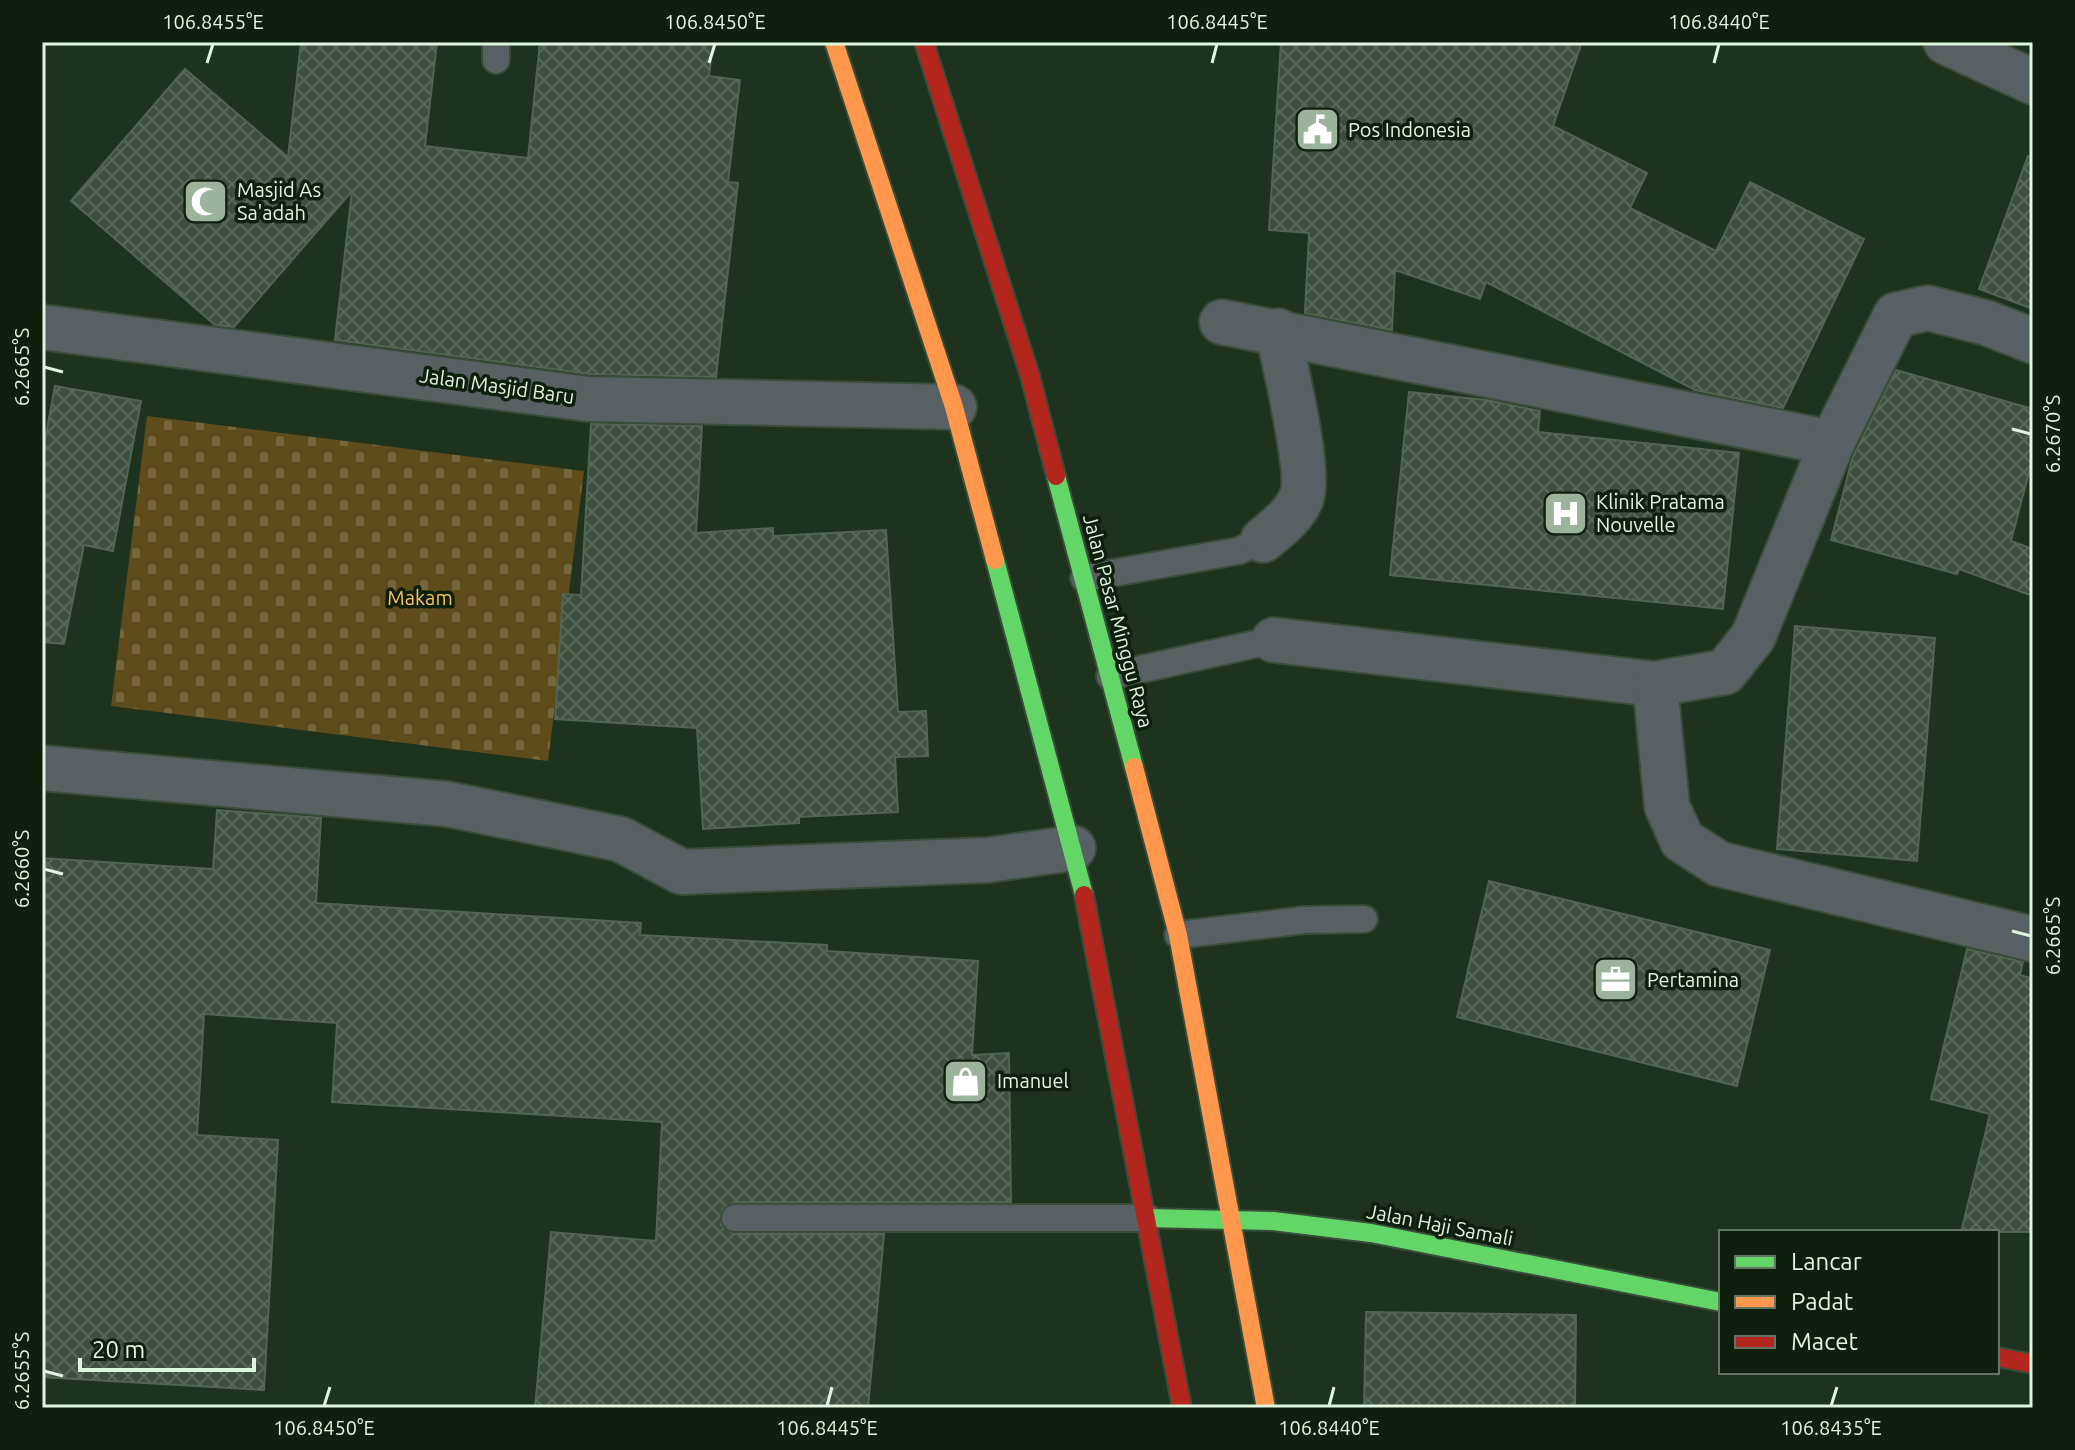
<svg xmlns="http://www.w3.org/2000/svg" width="2075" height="1450" viewBox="0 0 2075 1450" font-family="Ubuntu,sans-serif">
	<defs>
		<pattern id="cemetery-stones" width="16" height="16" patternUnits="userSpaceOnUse" patternTransform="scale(2)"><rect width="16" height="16" fill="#5e4c1b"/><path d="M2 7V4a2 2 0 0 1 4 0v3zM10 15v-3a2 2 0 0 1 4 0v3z" fill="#75663c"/></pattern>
		<pattern id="building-cross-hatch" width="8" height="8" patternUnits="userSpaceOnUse" patternTransform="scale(2)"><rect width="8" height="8" fill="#3d4f3e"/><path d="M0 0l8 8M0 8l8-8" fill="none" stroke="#596959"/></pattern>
	</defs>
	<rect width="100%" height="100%" fill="#1d331e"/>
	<!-- cemetery -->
	<path fill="url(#cemetery-stones)" d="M147,416L584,471L548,761L111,706Z"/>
	<!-- building -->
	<g fill="url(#building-cross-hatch)" stroke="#526452" stroke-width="2">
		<path d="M301,42H437L425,146L528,158L540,42H713L709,76L740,80L728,182L738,183L716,377L590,374L335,340L352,191L234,327L215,325L71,201L185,69L288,157Z"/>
		<path d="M1281,42H1582L1553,126L1647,173L1630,208L1716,251L1750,182L1864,239L1783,408L1695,390L1486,282L1480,299L1395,270L1392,330L1305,313L1309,233L1269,230Z"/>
		<path d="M2028,156L2033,157V309L1979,289Z"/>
		<path d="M1896,370L2033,409V457L2011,541L2033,549V596L1959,569L1957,574L1831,540L1852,459Z"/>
		<path d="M55,386L141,401L113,551L84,545L64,644L42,642V456Z"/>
		<path d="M1409,392L1486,400L1540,411L1538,432L1739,453L1723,609L1390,575Z"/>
		<path d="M591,424L702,426L696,533L773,528V536L886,530L898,712L926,711L928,756L895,757L898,812L799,817V823L703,829L697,728L555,719L563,594L581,595Z"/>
		<path d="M1795,626L1935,638L1917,861L1777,849Z"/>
		<path d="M217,810L321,818L316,903L641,923L640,935L827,945V951L978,961L972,1055L1009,1053L1011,1202H735L722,1209L721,1225L734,1234H884L868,1408H535L551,1232L656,1241L662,1122L332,1102L337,1023L204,1014L197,1135L278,1140L264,1390L42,1377V858L213,869Z"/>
		<path d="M1489,881L1770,950L1737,1086L1457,1017Z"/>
		<path d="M1967,949L2023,962L2020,975L2033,979V1232H1961L1990,1114L1931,1099Z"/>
		<path d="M1366,1312L1576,1315L1575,1408H1364Z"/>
	</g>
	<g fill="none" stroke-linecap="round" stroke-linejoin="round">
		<defs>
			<g id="lane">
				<path d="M496,42V60"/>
				<path d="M1084,578L1238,551L1263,540"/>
				<path d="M1110,676L1274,640"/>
				<path d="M1178,935L1305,920L1364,919"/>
				<path d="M735,1218H1148"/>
			</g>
			<g id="street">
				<path d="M1946,42L2033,82"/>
				<path d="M1222,322L1832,443"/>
				<path d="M42,327L588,399L954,407"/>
				<path d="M1263,540C1277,528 1293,517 1301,499C1312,474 1284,363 1278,331"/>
				<path d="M1274,640L1655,684L1667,806L1682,840L1719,864L2033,939"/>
				<path d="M1655,684L1725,672L1753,637L1832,443L1896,315L1928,308L1987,323L2033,341"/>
				<path d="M42,768L447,804L620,839L682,872L988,860L1073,848"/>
			</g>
			<g id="fast">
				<path d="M1056,476L1134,767"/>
				<path d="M995,560L1084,895"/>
				<path d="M1148,1218L1273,1221L1371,1233L1721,1302"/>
			</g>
			<g id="slow">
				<path d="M834,42L954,407L995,560"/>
				<path d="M1134,767L1178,935L1266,1408"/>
			</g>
			<g id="jam">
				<path d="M924,42L1030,376L1056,476"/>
				<path d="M1084,895L1182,1408"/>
				<path d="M1997,1357L2033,1364"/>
			</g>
		</defs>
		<!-- lane casing -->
		<use href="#lane" stroke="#3a4d3b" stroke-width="30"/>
		<!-- street casing -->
		<use href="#street" stroke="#3a4d3b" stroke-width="48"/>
		<!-- fast casing -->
		<use href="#fast" stroke="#3a4d3b" stroke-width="22"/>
		<!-- slow casing -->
		<use href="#slow" stroke="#3a4d3b" stroke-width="22"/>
		<!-- jam casing -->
		<use href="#jam" stroke="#3a4d3b" stroke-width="22"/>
		<!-- lane -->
		<use href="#lane" stroke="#596064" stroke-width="26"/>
		<!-- street -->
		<use href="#street" stroke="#596064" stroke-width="44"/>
		<!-- fast -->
		<use href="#fast" stroke="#63d668" stroke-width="18"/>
		<!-- slow -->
		<use href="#slow" stroke="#ff974d" stroke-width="18"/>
		<!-- jam -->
		<use href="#jam" stroke="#b3261e" stroke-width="18"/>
	</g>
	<!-- ticks -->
	<path fill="none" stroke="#dff6de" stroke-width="3" d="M207,63L213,44M709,63L715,44M1212,63L1217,44M1714,63L1719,44M44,367L63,372M2012,429L2031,434M44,869L63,874M2012,931L2031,936M44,1371L63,1376M324,1406L330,1387M827,1406L832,1387M1329,1406L1334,1387M1831,1406L1837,1387"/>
	<!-- icons -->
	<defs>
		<symbol id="civic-square" viewBox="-11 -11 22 22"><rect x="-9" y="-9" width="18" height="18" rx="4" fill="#9bb29b" stroke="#0e1f0e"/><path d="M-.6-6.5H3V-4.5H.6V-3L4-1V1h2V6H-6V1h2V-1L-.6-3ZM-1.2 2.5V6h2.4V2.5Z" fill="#fff"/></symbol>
		<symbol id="mosque-square" viewBox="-11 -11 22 22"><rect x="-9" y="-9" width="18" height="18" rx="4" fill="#9bb29b" stroke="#0e1f0e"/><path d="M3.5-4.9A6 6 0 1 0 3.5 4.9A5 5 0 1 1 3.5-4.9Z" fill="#fff"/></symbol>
		<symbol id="hospital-square" viewBox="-11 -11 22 22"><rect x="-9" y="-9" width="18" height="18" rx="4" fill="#9bb29b" stroke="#0e1f0e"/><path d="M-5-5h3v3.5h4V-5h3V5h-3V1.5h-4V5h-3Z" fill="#fff"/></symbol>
		<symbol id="office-square" viewBox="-11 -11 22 22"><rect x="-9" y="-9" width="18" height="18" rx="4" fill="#9bb29b" stroke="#0e1f0e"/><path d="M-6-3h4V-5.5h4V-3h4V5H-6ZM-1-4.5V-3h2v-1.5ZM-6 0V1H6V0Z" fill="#fff"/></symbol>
		<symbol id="shop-square" viewBox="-11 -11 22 22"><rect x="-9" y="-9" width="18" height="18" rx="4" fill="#9bb29b" stroke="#0e1f0e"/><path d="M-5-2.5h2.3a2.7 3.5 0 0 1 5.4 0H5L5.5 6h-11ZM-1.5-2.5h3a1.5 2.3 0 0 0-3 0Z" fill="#fff"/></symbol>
	</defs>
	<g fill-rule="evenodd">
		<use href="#civic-square" x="1292" y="104" width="51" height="51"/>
		<use href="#mosque-square" x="180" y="176" width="51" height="51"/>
		<use href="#hospital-square" x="1540" y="488" width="51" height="51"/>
		<use href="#office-square" x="1590" y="954" width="51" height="51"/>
		<use href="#shop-square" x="940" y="1056" width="51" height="51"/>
	</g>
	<g text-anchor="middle" stroke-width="7" stroke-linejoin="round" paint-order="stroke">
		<!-- poi labels -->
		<g font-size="20" fill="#dff6de" stroke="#0e1f0e" text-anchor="start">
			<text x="1348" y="137">Pos Indonesia</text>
			<text x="237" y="197">Masjid As<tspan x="237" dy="23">Sa'adah</tspan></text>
			<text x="1596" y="509">Klinik Pratama<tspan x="1596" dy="23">Nouvelle</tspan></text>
			<text x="1647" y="987">Pertamina</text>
			<text x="997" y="1088">Imanuel</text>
		</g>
		<!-- street labels -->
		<g font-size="20" fill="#dff6de" stroke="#0e1f0e">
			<text transform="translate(497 386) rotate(8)" y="7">Jalan Masjid Baru</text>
			<text transform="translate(1118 621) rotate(75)" y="7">Jalan Pasar Minggu Raya</text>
			<text transform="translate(1440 1225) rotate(11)" y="7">Jalan Haji Samali</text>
		</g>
		<!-- park labels -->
		<g font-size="20" fill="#f6c55d" stroke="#0e1f0e">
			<text x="420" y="605">Makam</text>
		</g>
	</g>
	<!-- border -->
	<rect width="2075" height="1450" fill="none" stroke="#0e1f0e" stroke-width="88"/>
	<!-- legend -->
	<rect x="1719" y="1230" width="280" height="144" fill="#0e1f0e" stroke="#627561" stroke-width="2"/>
	<rect x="1735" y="1256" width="40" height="12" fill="#63d668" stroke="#627561" stroke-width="2"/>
	<text x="1791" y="1270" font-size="24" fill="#dff6de">Lancar</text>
	<rect x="1735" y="1296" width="40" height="12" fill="#ff974d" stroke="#627561" stroke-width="2"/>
	<text x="1791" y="1310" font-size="24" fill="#dff6de">Padat</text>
	<rect x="1735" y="1336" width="40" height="12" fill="#b3261e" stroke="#627561" stroke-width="2"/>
	<text x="1791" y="1350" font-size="24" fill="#dff6de">Macet</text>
	<!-- scale -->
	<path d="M80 1358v12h174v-12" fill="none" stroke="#dff6de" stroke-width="4"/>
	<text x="92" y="1358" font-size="24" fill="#dff6de" stroke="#0e1f0e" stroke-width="6" paint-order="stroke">20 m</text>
	<rect x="44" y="44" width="1987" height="1362" fill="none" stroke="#dff6de" stroke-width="3"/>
	<g font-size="20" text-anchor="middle" fill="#dff6de">
		<text x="213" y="29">106.8455°E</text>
		<text x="715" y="29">106.8450°E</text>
		<text x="1217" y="29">106.8445°E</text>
		<text x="1719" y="29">106.8440°E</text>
		<text transform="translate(22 367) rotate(-90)" y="7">6.2665°S</text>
		<text transform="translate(2053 434) rotate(-90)" y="7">6.2670°S</text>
		<text transform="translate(22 869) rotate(-90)" y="7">6.2660°S</text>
		<text transform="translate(2053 936) rotate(-90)" y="7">6.2665°S</text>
		<text transform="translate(22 1371) rotate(-90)" y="7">6.2655°S</text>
		<text x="324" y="1435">106.8450°E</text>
		<text x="827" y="1435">106.8445°E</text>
		<text x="1329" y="1435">106.8440°E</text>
		<text x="1831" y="1435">106.8435°E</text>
	</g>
</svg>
